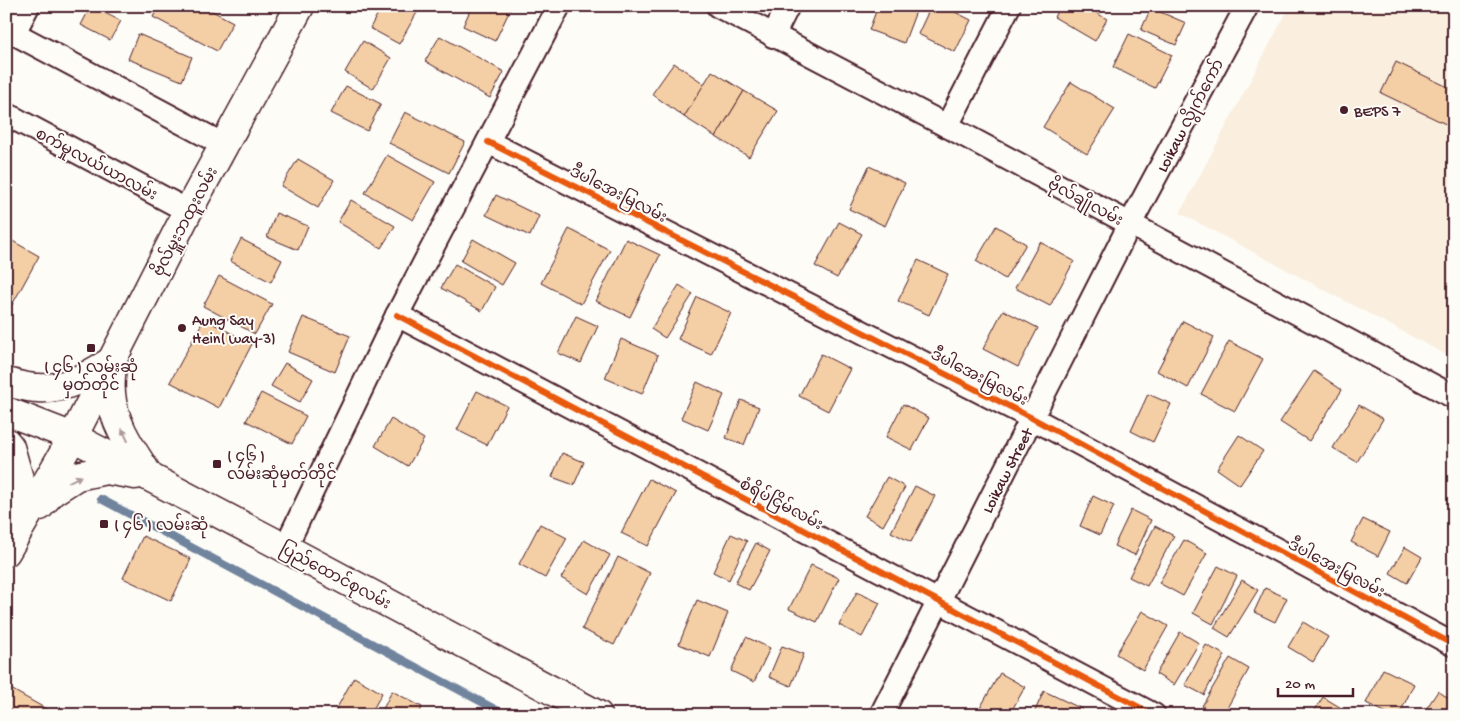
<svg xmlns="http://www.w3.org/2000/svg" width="1460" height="721" viewBox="0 0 1460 721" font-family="'Gochi Hand','Noto Sans Myanmar',sans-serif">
	<rect width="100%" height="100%" fill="#fdfcf7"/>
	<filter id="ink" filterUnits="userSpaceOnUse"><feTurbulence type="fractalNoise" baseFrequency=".02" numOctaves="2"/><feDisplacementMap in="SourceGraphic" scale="10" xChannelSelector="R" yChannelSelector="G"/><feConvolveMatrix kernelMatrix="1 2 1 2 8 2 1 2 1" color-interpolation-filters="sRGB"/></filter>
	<g filter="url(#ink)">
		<!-- built -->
		<path fill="#faeede" d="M1290,6H1454V359L1180,213Z"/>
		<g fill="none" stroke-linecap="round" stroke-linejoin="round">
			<!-- stream -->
			<path stroke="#71849e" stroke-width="8" d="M101,499L506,715"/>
		</g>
		<!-- building -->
		<g fill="#f4cea4" stroke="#4a1f2b">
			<path d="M91,6L121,21L110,40L81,25Z"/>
			<path d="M159,6H203L233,22L217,51L153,17Z"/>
			<path d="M382,6H414L419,9L399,44L370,28Z"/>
			<path d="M472,6H512L495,41L463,26Z"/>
			<path d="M878,6H918L904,43L869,30Z"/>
			<path d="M931,6H943L971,20L955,52L918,34Z"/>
			<path d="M1060,6H1084L1107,19L1095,41L1054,17Z"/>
			<path d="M1151,8L1186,23L1176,45L1141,30Z"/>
			<path d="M138,34L192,57L182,81L128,59Z"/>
			<path d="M1129,34L1172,55L1155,88L1113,67Z"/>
			<path d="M440,36L504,72L490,98L425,61Z"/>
			<path d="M363,41L391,58L373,89L345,72Z"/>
			<path d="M1396,62L1454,90V128L1381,93Z"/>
			<path d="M674,63L706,85L684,117L652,94Z"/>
			<path d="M712,71L744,91L716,137L684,117Z"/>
			<path d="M1071,82L1115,109L1087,154L1043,127Z"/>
			<path d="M346,86L381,104L367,131L331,113Z"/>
			<path d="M744,91L778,111L749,157L716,137Z"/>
			<path d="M405,112L465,142L449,173L389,143Z"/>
			<path d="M387,155L435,182L413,220L365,193Z"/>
			<path d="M6,157L12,160L6,174Z"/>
			<path d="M298,159L334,180L318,208L281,186Z"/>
			<path d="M869,166L905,183L885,226L849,209Z"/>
			<path d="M496,195L539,216L530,236L486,215Z"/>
			<path d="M351,200L395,226L381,248L338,222Z"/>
			<path d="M276,213L308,226L298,250L267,237Z"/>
			<path d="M839,222L862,234L837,278L815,266Z"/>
			<path d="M996,226L1026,244L1005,279L976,261Z"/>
			<path d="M569,229L610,250L581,304L541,283Z"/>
			<path d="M9,239L39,256L12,305L6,301V243Z"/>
			<path d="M241,239L282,260L271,282L230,261Z"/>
			<path d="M473,239L515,263L502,285L461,261Z"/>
			<path d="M626,239L660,255L630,317L596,301Z"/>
			<path d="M1040,242L1074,261L1050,306L1015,288Z"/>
			<path d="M918,260L948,274L929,315L898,301Z"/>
			<path d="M455,264L495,287L482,311L441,288Z"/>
			<path d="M219,276L272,304L255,334L203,306Z"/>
			<path d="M679,285L693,294L665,338L651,329Z"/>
			<path d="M697,297L731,313L711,354L678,339Z"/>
			<path d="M1003,310L1038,328L1018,367L983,349Z"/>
			<path d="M576,316L598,326L581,363L558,353Z"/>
			<path d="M303,317L350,336L335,372L288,352Z"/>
			<path d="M204,319L252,344L219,408L170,382Z"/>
			<path d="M1183,321L1214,337L1188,388L1157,371Z"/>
			<path d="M621,339L658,355L642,394L605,378Z"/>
			<path d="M1229,341L1263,359L1235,411L1201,394Z"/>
			<path d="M821,354L850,369L828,411L799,396Z"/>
			<path d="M285,363L313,379L300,402L271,386Z"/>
			<path d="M1314,371L1342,390L1309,441L1280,422Z"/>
			<path d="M697,382L724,395L708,430L681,418Z"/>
			<path d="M477,391L507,406L487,445L457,430Z"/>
			<path d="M261,393L306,416L292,444L246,421Z"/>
			<path d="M1148,394L1171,404L1153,442L1131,431Z"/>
			<path d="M741,400L759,407L744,445L726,438Z"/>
			<path d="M903,404L929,418L912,450L886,437Z"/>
			<path d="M1359,405L1383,419L1357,462L1333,448Z"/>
			<path d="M391,419L424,439L408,466L375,446Z"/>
			<path d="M1239,435L1263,451L1240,485L1217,469Z"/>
			<path d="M562,453L584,462L574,485L552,477Z"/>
			<path d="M887,477L905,487L883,526L865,516Z"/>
			<path d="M649,479L676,493L648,546L621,533Z"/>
			<path d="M915,486L935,496L911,542L891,532Z"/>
			<path d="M1093,496L1114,506L1100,535L1080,526Z"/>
			<path d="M1131,510L1151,520L1135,555L1114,546Z"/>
			<path d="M1363,519L1390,532L1378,556L1351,542Z"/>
			<path d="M540,524L567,538L545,578L519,564Z"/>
			<path d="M1155,526L1174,536L1147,586L1129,577Z"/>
			<path d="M731,534L747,541L729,580L713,572Z"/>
			<path d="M143,536L191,559L171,601L123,578Z"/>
			<path d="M584,540L610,555L588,594L561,578Z"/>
			<path d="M1184,540L1207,553L1183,596L1159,583Z"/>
			<path d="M756,543L770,551L749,590L735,583Z"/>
			<path d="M1405,547L1422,557L1407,583L1390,573Z"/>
			<path d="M618,557L650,573L614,645L582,629Z"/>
			<path d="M811,565L839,578L817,622L789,609Z"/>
			<path d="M1218,566L1237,576L1213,624L1193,613Z"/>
			<path d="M1242,580L1258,590L1229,637L1214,628Z"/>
			<path d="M1265,588L1287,598L1275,622L1254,612Z"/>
			<path d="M857,592L880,603L862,637L839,625Z"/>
			<path d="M697,600L728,613L710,657L679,644Z"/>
			<path d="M1142,611L1168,626L1143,670L1116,654Z"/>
			<path d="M1303,622L1328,637L1313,662L1288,647Z"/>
			<path d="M1180,632L1199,643L1174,685L1156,674Z"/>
			<path d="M746,637L770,648L754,682L731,671Z"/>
			<path d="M1206,645L1225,655L1204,695L1185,685Z"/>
			<path d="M782,646L804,654L791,686L769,677Z"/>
			<path d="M1230,658L1249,669L1223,715H1218L1202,706Z"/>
			<path d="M1383,669L1414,684L1399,715H1391L1366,703Z"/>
			<path d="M1000,673L1025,687L1009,715H993L980,708Z"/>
			<path d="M354,677L382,693L370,715H333Z"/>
			<path d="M9,688L57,715H6V693Z"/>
			<path d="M392,691L422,707L419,715H380Z"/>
			<path d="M1044,691L1082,709L1079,715H1033Z"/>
			<path d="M1438,691L1454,702V711L1451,715H1422Z"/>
			<path d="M1323,697L1343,709L1340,715H1312Z"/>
		</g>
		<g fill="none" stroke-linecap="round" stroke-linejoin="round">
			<defs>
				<g id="minor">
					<path d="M718,6L947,126L1454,397"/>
					<path d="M6,29L224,145"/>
					<path d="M14,33L28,6"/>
					<path d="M773,36L788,6"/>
					<path d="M6,114L188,211"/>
					<path d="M947,126L1009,6"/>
					<path d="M488,142L1032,418L1454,645"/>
					<path d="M397,315L1154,715"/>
					<path d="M285,548L397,315L559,6"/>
					<path d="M881,715L1130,224L1247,6"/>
				</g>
				<g id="primary">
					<path d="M112,365C111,375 110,384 111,393C113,424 133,451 149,476"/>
					<path d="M6,382C16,384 27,388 38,388C66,390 89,375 112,361"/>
					<path d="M6,411L73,437L285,548L598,715"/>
					<path d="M6,442L10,447L20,482L19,509L16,527"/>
					<path d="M40,506L52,492L77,476L106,470L135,475"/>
					<path d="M6,552L73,437L188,211L300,6"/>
				</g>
			</defs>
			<!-- minor casing -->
			<use href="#minor" stroke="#4a1f2b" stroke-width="26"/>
			<!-- primary casing -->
			<use href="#primary" stroke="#4a1f2b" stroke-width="31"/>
			<!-- minor -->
			<use href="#minor" stroke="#fdfcf7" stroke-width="22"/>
			<!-- primary -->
			<use href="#primary" stroke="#fdfcf7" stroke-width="28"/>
			<defs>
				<g id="cycleway">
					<path d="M488,142L1032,418L1454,645"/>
					<path d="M397,315L1154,715"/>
				</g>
			</defs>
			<!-- cycleway casing -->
			<use href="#cycleway" stroke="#fdfcf7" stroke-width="9"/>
			<!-- cycleway -->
			<use href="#cycleway" stroke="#e8590c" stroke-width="6"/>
		</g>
		<!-- one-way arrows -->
		<defs><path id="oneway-solid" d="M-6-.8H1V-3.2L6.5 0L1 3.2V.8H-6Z" transform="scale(1.25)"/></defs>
		<g fill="#ac999b">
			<use href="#oneway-solid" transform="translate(125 435) rotate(-115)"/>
			<use href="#oneway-solid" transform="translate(75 479) rotate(-26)"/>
		</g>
	</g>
	<!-- markers -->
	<g fill="#4a1f2b" stroke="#fdfcf7" stroke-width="2">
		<circle cx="1344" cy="110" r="5"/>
		<circle cx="182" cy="328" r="5"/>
		<rect x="86" y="343" width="10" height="10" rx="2.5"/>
		<rect x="212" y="459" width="10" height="10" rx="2.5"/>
		<rect x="99" y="519" width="10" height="10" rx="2.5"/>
	</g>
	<g text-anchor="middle" stroke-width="4" stroke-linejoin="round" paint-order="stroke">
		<!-- poi labels -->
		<g font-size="16" fill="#4a1f2b" stroke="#fdfcf7" text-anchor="start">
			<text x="1354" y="116">BEPS 7</text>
			<text x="192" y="325">Aung Say<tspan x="192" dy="18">Hein( way-3)</tspan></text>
			<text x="91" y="372" text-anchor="middle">( ၄၆ ) လမ်းဆုံ<tspan x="91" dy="18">မှတ်တိုင်</tspan></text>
			<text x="227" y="461">( ၄၆ )<tspan x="227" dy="18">လမ်းဆုံမှတ်တိုင်</tspan></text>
			<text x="114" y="530">( ၄၆ ) လမ်းဆုံ</text>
		</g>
		<!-- street labels -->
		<g font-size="16" fill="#4a1f2b" stroke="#fdfcf7">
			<text transform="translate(1189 115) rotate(-62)" y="6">Loikaw လွိုက်ကော်</text>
			<text transform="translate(97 163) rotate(28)" y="6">စက်မှုလယ်ယာလမ်း</text>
			<text transform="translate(619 193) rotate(27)" y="6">ဒီပါအေးမြလမ်း</text>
			<text transform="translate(1086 201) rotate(28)" y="6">ဗိုလ်ချိုလမ်း</text>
			<text transform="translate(184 221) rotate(-62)" y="6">ဗိုလ်မှူးဘထူးလမ်း</text>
			<text transform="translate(980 376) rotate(27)" y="6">ဒီပါအေးမြလမ်း</text>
			<text transform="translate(1006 470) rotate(-63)" y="6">Loikaw Street</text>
			<text transform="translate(782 503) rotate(28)" y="6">စံရိပ်ငြိမ်လမ်း</text>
			<text transform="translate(1337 567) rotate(28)" y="6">ဒီပါအေးမြလမ်း</text>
			<text transform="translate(336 575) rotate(28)" y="6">ပြည်ထောင်စုလမ်း</text>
		</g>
	</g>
	<!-- margin -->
	<rect width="1460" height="721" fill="none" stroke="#fdfcf7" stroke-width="25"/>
	<rect x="12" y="12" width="1435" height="696" fill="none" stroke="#4a1f2b" stroke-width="2" filter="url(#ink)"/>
	<!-- scale -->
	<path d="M1278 688v8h75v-8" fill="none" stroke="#4a1f2b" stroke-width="2.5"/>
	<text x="1285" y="688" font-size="15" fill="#4a1f2b" stroke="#fdfcf7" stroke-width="4" paint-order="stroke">20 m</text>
</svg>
